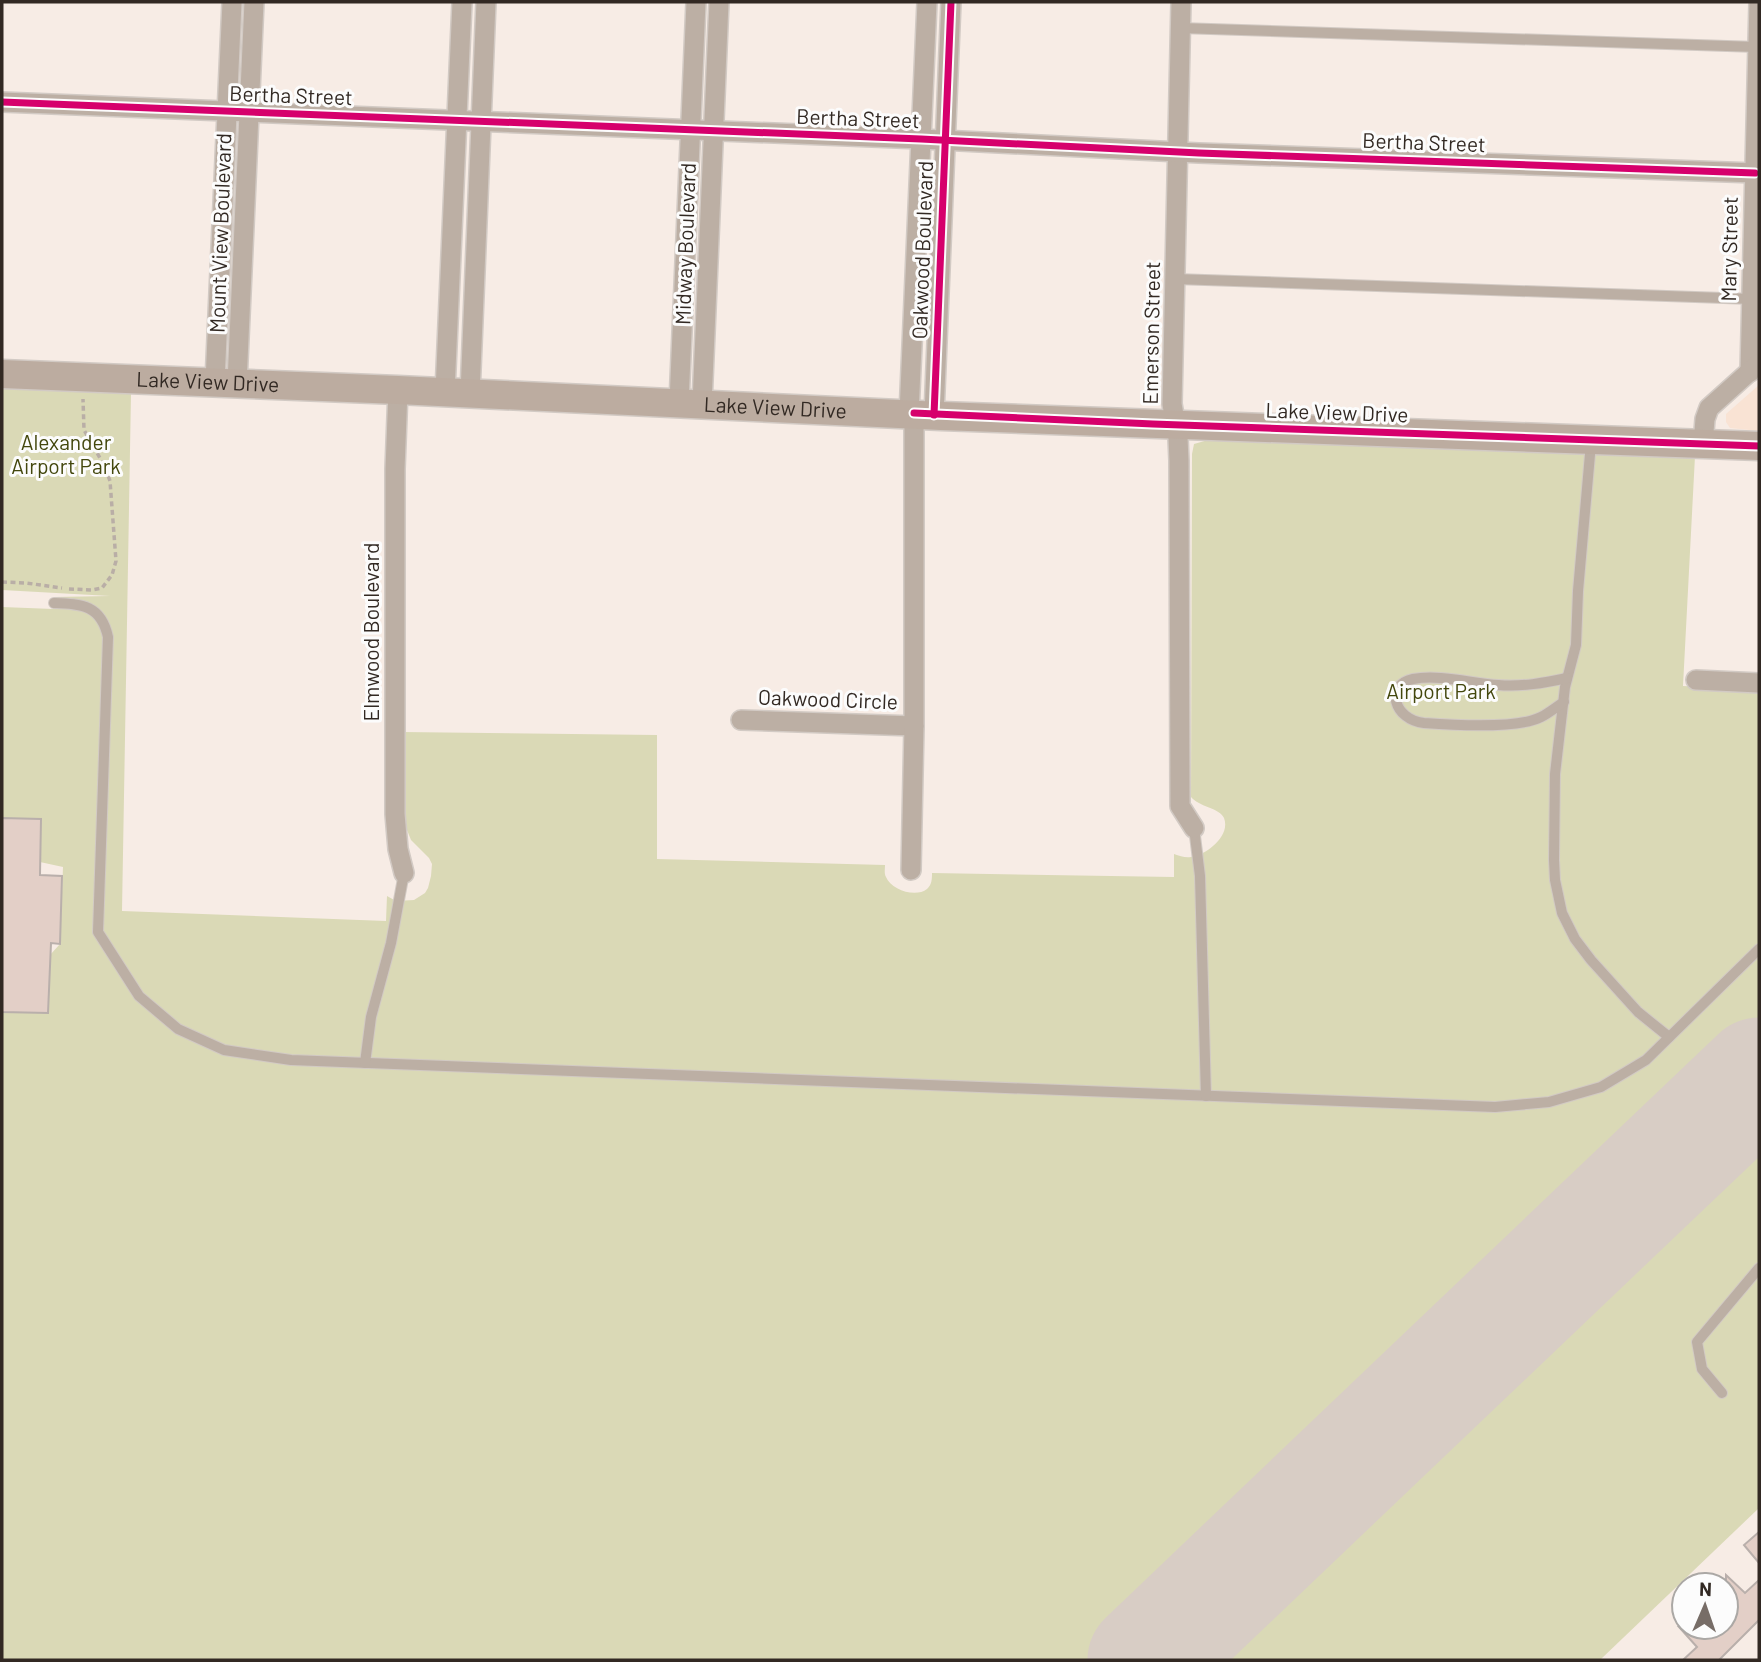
<svg xmlns="http://www.w3.org/2000/svg" width="1761" height="1662" viewBox="0 0 1761 1662" font-family="Barlow,sans-serif">
	<rect width="100%" height="100%" fill="#f7ece5"/>
	<!-- built -->
	<path fill="#f9e3d4" d="M1759,385V431L1730,428L1726,422V414Z"/>
	<!-- green -->
	<g fill="#dad9b6">
		<path d="M2,387L131,393L122,911L386,921L387,896L396,901L414,900L425,893L428,888L431,876L432,864L429,858L411,840L403,820L402,732L657,735V859L885,865C885,870 884,873 886,877C891,890 916,898 927,889C932,885 932,878 932,873L1174,877V854C1180,856 1185,858 1191,857C1206,855 1231,836 1224,818C1220,808 1199,807 1191,797L1192,454L1194,444L1208,440L1695,456L1683,686L1759,689V1033L1096,1660H2V1012L48,1013L50,955L60,944L63,867L40,862L41,819L2,818V607L53,609L54,597L110,596L2,590Z"/>
		<path d="M1759,1133V1508L1600,1660H1207Z"/>
	</g>
	<g fill="none" stroke-linecap="round" stroke-linejoin="round">
		<!-- runway -->
		<path stroke="#d8cdc5" stroke-width="117" d="M1146,1660L1759,1076"/>
	</g>
	<!-- building -->
	<g fill="#e3cfc7" stroke="#b9afab" stroke-width="2">
		<path d="M2,818L41,819L40,875L62,876L60,944L51,943L48,1013L2,1012Z"/>
		<path d="M1759,1532V1563L1744,1545Z"/>
		<path d="M1726,1575L1745,1593L1759,1580V1620L1719,1660H1683L1697,1647L1679,1627H1726V1620L1735,1611L1726,1601Z"/>
	</g>
	<g fill="none" stroke-linecap="round" stroke-linejoin="round">
		<defs>
			<g id="lane">
				<path d="M1180,28L1757,47"/>
				<path d="M1175,279L1752,299"/>
				<path d="M1591,443L1578,591L1576,645L1565,687L1555,774L1554,860L1555,880L1562,913L1575,939L1591,960L1638,1012L1669,1037"/>
				<path d="M54,603C82,604 101,605 108,637L98,932L139,996L178,1029L224,1050L291,1060L1495,1107L1549,1102L1601,1087L1646,1060L1759,949"/>
				<path d="M1564,702C1556,707 1549,713 1541,717C1518,729 1452,725 1424,723C1394,720 1384,685 1413,679C1438,674 1471,683 1498,685C1522,687 1544,683 1567,678"/>
				<path d="M1194,828L1200,876L1206,1096"/>
				<path d="M365,1063L371,1017L391,943L404,873"/>
				<path d="M1722,1393L1702,1369L1697,1342L1759,1268"/>
			</g>
			<g id="street">
				<path d="M1181,2L1172,404L1178,438L1179,461L1180,806L1194,828"/>
				<path d="M2,102L921,139L1199,153L1755,173"/>
				<path d="M1750,372L1759,2"/>
				<path d="M215,382L232,2"/>
				<path d="M237,383L254,2"/>
				<path d="M398,390L395,469V814L398,849L404,873"/>
				<path d="M445,392L462,2"/>
				<path d="M470,394L486,2"/>
				<path d="M679,403L696,2"/>
				<path d="M702,404L719,2"/>
				<path d="M909,414L927,2"/>
				<path d="M934,415L951,2"/>
				<path d="M1703,444L1705,419L1709,408L1758,364"/>
				<path d="M1696,680L1759,683"/>
				<path d="M741,720L914,726"/>
				<path d="M911,870L914,726V413"/>
			</g>
			<g id="secondary">
				<path id="s1" d="M2,374L398,390L941,416L1759,446"/>
			</g>
		</defs>
		<!-- lane casing -->
		<use href="#lane" stroke="#d2cac4" stroke-width="12"/>
		<!-- street casing -->
		<use href="#street" stroke="#d2cac4" stroke-width="22"/>
		<!-- secondary casing -->
		<use href="#secondary" stroke="#d2cac4" stroke-width="31"/>
		<!-- path -->
		<g stroke="#b9aea6" stroke-width="3.5" stroke-dasharray="5 3.5" stroke-linecap="butt">
			<path d="M2,582L26,583L62,588"/>
			<path d="M69,589L92,590L102,588L112,575L116,561L110,481L104,465L84,430L83,399"/>
		</g>
		<!-- lane -->
		<use href="#lane" stroke="#bcafa4" stroke-width="10"/>
		<!-- street -->
		<use href="#street" stroke="#bcafa4" stroke-width="19"/>
		<!-- secondary -->
		<use href="#secondary" stroke="#bcaca0" stroke-width="28"/>
		<defs>
			<g id="cycleway">
				<path d="M2,102L921,139L1199,153L1755,173"/>
				<path d="M914,413L1153,424L1759,446"/>
				<path d="M934,415L951,2"/>
			</g>
		</defs>
		<!-- cycleway casing -->
		<use href="#cycleway" stroke="#fcfcfc" stroke-width="11"/>
		<!-- cycleway -->
		<use href="#cycleway" stroke="#d6006c" stroke-width="7"/>
	</g>
	<g text-anchor="middle" stroke-width="6" stroke-linejoin="round" paint-order="stroke">
		<!-- street labels -->
		<g font-size="21" fill="#322923" stroke="#fcfcfc">
			<text transform="translate(291 96) rotate(2)" y="7">Bertha Street</text>
			<text transform="translate(858 119) rotate(2)" y="7">Bertha Street</text>
			<text transform="translate(1424 143) rotate(2)" y="7">Bertha Street</text>
			<text transform="translate(221 233) rotate(-88)" y="7">Mount View Boulevard</text>
			<text transform="translate(686 244) rotate(-88)" y="7">Midway Boulevard</text>
			<text transform="translate(1730 249) rotate(-89)" y="7">Mary Street</text>
			<text transform="translate(923 250) rotate(-88)" y="7">Oakwood Boulevard</text>
			<text transform="translate(1152 333) rotate(-89)" y="7">Emerson Street</text>
			<text dy="7" stroke="none"><textPath href="#s1" startOffset="206">Lake View Drive</textPath></text>
			<text dy="7" stroke="none"><textPath href="#s1" startOffset="774">Lake View Drive</textPath></text>
			<text transform="translate(1337 413) rotate(2)" y="7">Lake View Drive</text>
			<text transform="translate(372 632) rotate(-90)" y="7">Elmwood Boulevard</text>
			<text transform="translate(828 700) rotate(2)" y="7">Oakwood Circle</text>
		</g>
		<!-- park labels -->
		<g font-size="21" fill="#43470d" stroke="#fcfcfc">
			<text x="66" y="450">Alexander<tspan x="66" dy="24">Airport Park</tspan></text>
			<text x="1441" y="699">Airport Park</text>
		</g>
	</g>
	<!-- border -->
	<rect width="1761" height="1662" fill="none" stroke="#322923" stroke-width="7"/>
	<!-- north arrow -->
	<g transform="translate(1705 1606) rotate(2)"><circle r="33" fill="#fcfcfc" stroke="#aba8a5" stroke-width="2"/>
	<path d="M0-5L12 26L0 18L-12 26Z" fill="#776d67"/>
	<text y="-10" font-size="19" font-weight="bold" text-anchor="middle" fill="#322923">N</text>
	</g>
</svg>
